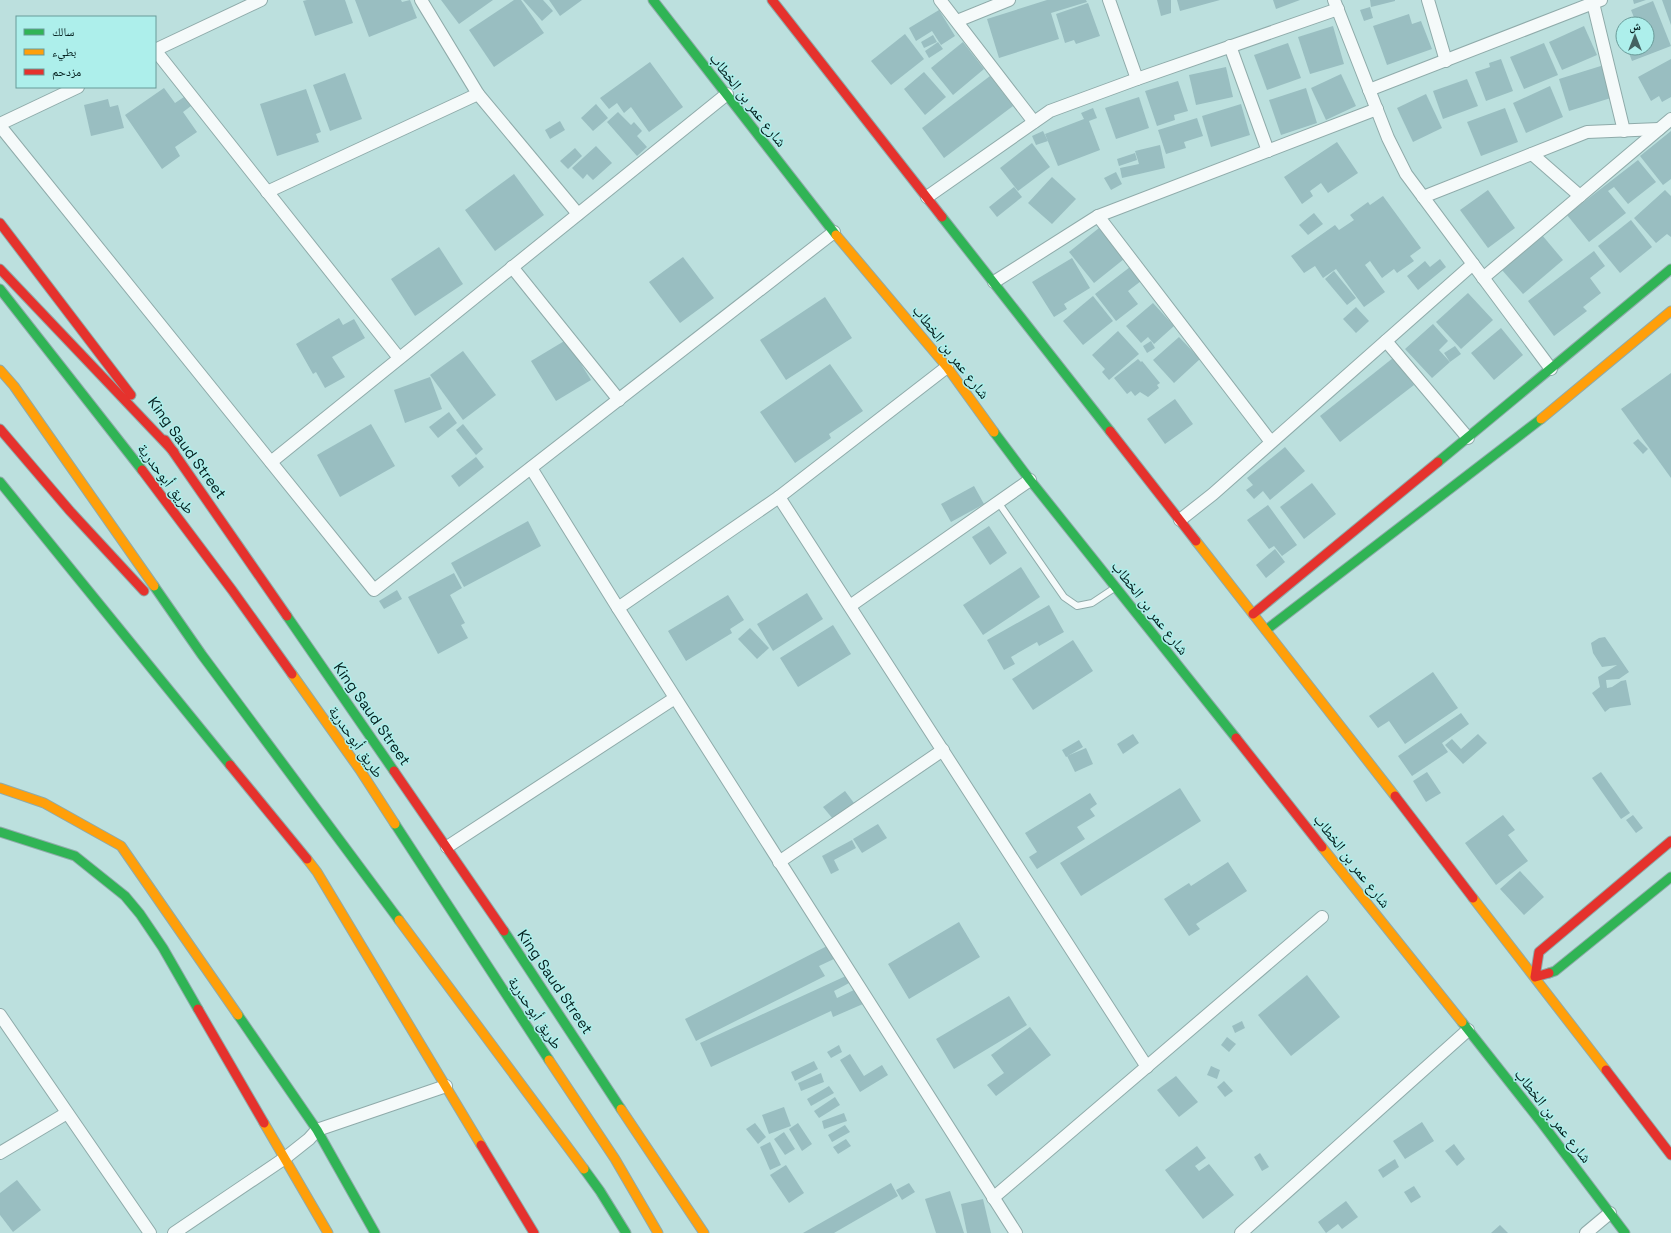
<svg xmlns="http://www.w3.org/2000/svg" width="1671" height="1233" viewBox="0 0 1671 1233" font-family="'Space Grotesk','Noto Naskh Arabic',sans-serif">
	<rect width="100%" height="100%" fill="#bce0de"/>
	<!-- building -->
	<g fill="#99bec1">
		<path d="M307,0H345L353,23L315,36L303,1Z"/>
		<path d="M355,0H401L402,2L410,0L417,18L369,37Z"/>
		<path d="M441,0H493L459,24Z"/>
		<path d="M514,0H521L544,33L494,67L469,30Z"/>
		<path d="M523,0H543L553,11L542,21Z"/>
		<path d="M549,0H582L560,16Z"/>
		<path d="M1047,0H1086L1087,2L1051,13L1059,39L999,58L987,19Z"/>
		<path d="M1157,0H1171V13L1161,16Z"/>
		<path d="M1177,0H1220L1180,11Z"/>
		<path d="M1273,0H1300L1276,9Z"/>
		<path d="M1370,0H1395V1L1371,7Z"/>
		<path d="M1633,0H1646L1634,4Z"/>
		<path d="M1662,0H1671V25Z"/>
		<path d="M1653,1L1671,46L1632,61L1627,48H1647V24H1625L1635,20L1631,10Z"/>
		<path d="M1088,3L1100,36L1076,44L1074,40L1065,43L1056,14Z"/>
		<path d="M1370,7L1373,18L1364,21L1360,10Z"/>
		<path d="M939,10L955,36L941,45L932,31L916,41L909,28Z"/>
		<path d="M1409,14L1412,24L1421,21L1432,49L1387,65L1373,26Z"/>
		<path d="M1333,26L1344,64L1310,74L1298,37Z"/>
		<path d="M1584,26L1597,55L1562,70L1549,42Z"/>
		<path d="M905,34L924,59L891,85L871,61Z"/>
		<path d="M933,35L937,42L924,48L921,42Z"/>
		<path d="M938,42L943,49L929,58L925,51Z"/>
		<path d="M963,42L984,69L953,95L931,68Z"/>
		<path d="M1288,43L1301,78L1267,90L1254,55Z"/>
		<path d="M1544,43L1558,75L1524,89L1510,57Z"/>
		<path d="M1501,59L1513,91L1486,101L1475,72L1490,67L1489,63Z"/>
		<path d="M1671,59V97L1662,102L1659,96L1651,101L1638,77Z"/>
		<path d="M650,62L683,107L649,132L631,107L624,113L617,103L609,109L600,98Z"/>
		<path d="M1604,65L1614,97L1569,111L1559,79Z"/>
		<path d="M1226,67L1233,97L1196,105L1189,75Z"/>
		<path d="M924,72L946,97L925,115L904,89Z"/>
		<path d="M345,73L362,119L330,131L313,85Z"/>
		<path d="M1341,74L1356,106L1326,120L1311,88Z"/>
		<path d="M990,76L1013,106L944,158L922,128Z"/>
		<path d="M1467,79L1478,106L1443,119L1433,91Z"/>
		<path d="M1178,81L1188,111L1174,115L1175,120L1157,126L1145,91Z"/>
		<path d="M1550,86L1563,117L1526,133L1513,103Z"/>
		<path d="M164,88L175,103L184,97L191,106L183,112L197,132L175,147L180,156L162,169L125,115Z"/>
		<path d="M1306,88L1317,123L1281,135L1269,100Z"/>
		<path d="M306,89L321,132L316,134L319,142L277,156L260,104Z"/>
		<path d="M1426,94L1442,128L1413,142L1397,108Z"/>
		<path d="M1139,97L1149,128L1116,139L1105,108Z"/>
		<path d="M108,99L110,107L118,105L124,128L91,136L84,105Z"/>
		<path d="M596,104L608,118L593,131L581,118Z"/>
		<path d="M1241,104L1250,135L1211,147L1202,116Z"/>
		<path d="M1093,108L1097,118L1089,121L1100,150L1058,166L1045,134L1084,119L1081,113Z"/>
		<path d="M1505,108L1518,142L1481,156L1467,122Z"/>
		<path d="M618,112L631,125L634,122L642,131L637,136L647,147L637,156L607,122Z"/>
		<path d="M1197,118L1203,136L1184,142L1186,148L1166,154L1158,130Z"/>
		<path d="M560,121L565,130L550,139L545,130Z"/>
		<path d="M1043,131L1048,141L1036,145L1032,136Z"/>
		<path d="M1671,131V179L1663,185L1640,156Z"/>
		<path d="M1337,142L1358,173L1328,193L1321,183L1310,191L1313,196L1302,204L1284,177Z"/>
		<path d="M1032,143L1050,167L1018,191L1000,168Z"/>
		<path d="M1160,145L1165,168L1122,178L1120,168L1139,164L1135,151Z"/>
		<path d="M596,146L612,163L593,180L587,174L583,179L572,168Z"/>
		<path d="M575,148L582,156L568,169L560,161Z"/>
		<path d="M1135,153L1137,160L1119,166L1117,159Z"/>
		<path d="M1638,160L1656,182L1628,204L1614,187L1608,191L1626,213L1589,242L1567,215Z"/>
		<path d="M1116,172L1122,184L1111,190L1104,178Z"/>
		<path d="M514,174L544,215L495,251L465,210Z"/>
		<path d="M1052,177L1076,199L1052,224L1028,203Z"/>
		<path d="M1014,187L1022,197L997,217L989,207Z"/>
		<path d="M1488,190L1515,228L1488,248L1460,210Z"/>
		<path d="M1665,190L1671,196V237L1667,234L1656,243L1634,218Z"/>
		<path d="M1383,196L1421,248L1410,256L1414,261L1397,273L1394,269L1382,278L1370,261L1365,265L1385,292L1364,307L1336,269L1323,278L1315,266L1304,273L1291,256L1335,225L1339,230L1354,220L1350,215L1368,202L1370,205Z"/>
		<path d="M1314,213L1323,224L1308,235L1299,225Z"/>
		<path d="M1631,220L1652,247L1620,273L1598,246Z"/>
		<path d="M1099,228L1124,259L1094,283L1069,252Z"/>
		<path d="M1542,235L1563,260L1523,294L1502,270Z"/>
		<path d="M439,247L463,284L415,316L391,279Z"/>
		<path d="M1594,251L1605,266L1590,278L1601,293L1583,307L1587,311L1554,336L1528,301Z"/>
		<path d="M683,257L714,298L680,323L649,282Z"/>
		<path d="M1072,258L1090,288L1064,304L1067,309L1054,317L1032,282Z"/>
		<path d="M1440,259L1446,267L1418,290L1407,276L1425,261L1430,267Z"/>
		<path d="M1130,267L1141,281L1128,291L1138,304L1116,321L1095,294Z"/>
		<path d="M1334,271L1356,298L1347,305L1325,279Z"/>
		<path d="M1468,293L1493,320L1461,349L1436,322Z"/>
		<path d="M1093,296L1113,321L1083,345L1063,321Z"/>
		<path d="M825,297L852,338L786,380L760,340Z"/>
		<path d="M1153,303L1174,326L1154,344L1148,337L1141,343L1126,326Z"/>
		<path d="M1356,307L1369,321L1356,333L1343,319Z"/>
		<path d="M339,318L343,325L354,319L365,338L332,357L345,377L325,388L316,372L313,374L296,344Z"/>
		<path d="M1433,324L1448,341L1439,350L1450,362L1432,378L1405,349Z"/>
		<path d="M1501,328L1523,355L1494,380L1471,353Z"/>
		<path d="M1118,331L1139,354L1109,380L1102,372L1105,369L1092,355Z"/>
		<path d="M1179,337L1200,359L1174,383L1153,360Z"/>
		<path d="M566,340L591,380L556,401L531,361Z"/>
		<path d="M1151,341L1155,348L1147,353L1143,346Z"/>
		<path d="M1455,346L1461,354L1450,362L1444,353Z"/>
		<path d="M463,351L496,395L463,420L430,375Z"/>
		<path d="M1393,358L1414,385L1340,442L1320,416Z"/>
		<path d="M1138,359L1141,362L1142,361L1160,383L1157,385L1159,388L1148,397L1140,392L1135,396L1131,391L1127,394L1114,378Z"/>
		<path d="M830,364L863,411L829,434L831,438L795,463L760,412Z"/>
		<path d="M1671,373V478L1621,409Z"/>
		<path d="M430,377L442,409L405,423L394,390Z"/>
		<path d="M1175,399L1193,424L1165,444L1147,419Z"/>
		<path d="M449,412L457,423L438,438L429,427Z"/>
		<path d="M371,424L395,466L340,497L317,455Z"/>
		<path d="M463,424L483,449L476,455L456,430Z"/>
		<path d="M1638,439L1648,449L1643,454L1633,443Z"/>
		<path d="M1285,447L1305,471L1270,500L1263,491L1254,499L1246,490L1253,485L1247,478Z"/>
		<path d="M476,457L484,467L459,487L451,476Z"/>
		<path d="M1312,483L1336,514L1304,539L1280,507Z"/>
		<path d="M974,486L984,504L951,522L941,504Z"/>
		<path d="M1268,505L1297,545L1282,556L1274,546L1269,549L1247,520Z"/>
		<path d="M528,521L541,546L464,587L451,563Z"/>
		<path d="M989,526L1007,553L990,565L972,537Z"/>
		<path d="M1275,549L1285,562L1266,578L1256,565Z"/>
		<path d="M1021,567L1040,597L983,635L963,605Z"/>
		<path d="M454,573L462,588L450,595L465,623L461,625L468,638L438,654L408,597Z"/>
		<path d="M397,590L402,599L384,609L379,601Z"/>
		<path d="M807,593L823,619L773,651L757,624Z"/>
		<path d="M728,595L744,620L730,629L732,633L686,661L668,631Z"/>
		<path d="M1049,605L1064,632L1039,646L1037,642L1011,657L1015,664L1004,670L987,640Z"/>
		<path d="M833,625L851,654L798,687L780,658Z"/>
		<path d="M750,628L769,648L757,659L738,639Z"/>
		<path d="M1605,637L1629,672L1619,679L1606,680L1607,688L1612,687L1621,681L1626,680L1631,705L1610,708L1605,712L1592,693L1600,687L1598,677L1617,665L1602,667L1593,653L1591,643L1599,638Z"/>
		<path d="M1073,640L1093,671L1033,710L1012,679Z"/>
		<path d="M1433,672L1458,708L1405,744L1389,721L1378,728L1369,716Z"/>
		<path d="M1461,713L1469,724L1442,743L1448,752L1412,776L1398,756Z"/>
		<path d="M1133,734L1139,743L1123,754L1117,744Z"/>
		<path d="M1478,734L1487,743L1463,764L1445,745L1452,739L1461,749Z"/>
		<path d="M1079,740L1083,747L1066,757L1062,750Z"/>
		<path d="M1086,748L1093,764L1075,772L1067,756Z"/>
		<path d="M1427,772L1441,793L1426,802L1413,781Z"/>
		<path d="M1601,772L1630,813L1621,819L1592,778Z"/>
		<path d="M1180,788L1201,821L1081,896L1060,863Z"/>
		<path d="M845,791L854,803L833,819L823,807Z"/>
		<path d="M1090,793L1097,804L1090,809L1095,816L1077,827L1085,839L1037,869L1029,857L1037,852L1025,833Z"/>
		<path d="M1503,815L1515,830L1508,835L1528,861L1496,885L1465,843Z"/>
		<path d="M1633,815L1643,828L1636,833L1626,820Z"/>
		<path d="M878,824L887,838L862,853L853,839Z"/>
		<path d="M852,840L856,848L834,860L839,870L831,874L822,856Z"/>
		<path d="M1228,862L1247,891L1196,924L1200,929L1189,936L1164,899L1189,883L1191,886Z"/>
		<path d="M1520,871L1544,897L1524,915L1500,889Z"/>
		<path d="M959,922L980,957L909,999L888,964Z"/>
		<path d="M829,945L836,958L819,966L825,976L696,1041L685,1019Z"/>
		<path d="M848,975L851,982L834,991L837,998L856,989L863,1004L833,1017L831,1011L711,1067L700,1043Z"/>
		<path d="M1307,975L1340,1017L1291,1056L1258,1015Z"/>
		<path d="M1009,996L1027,1025L954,1069L936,1039Z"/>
		<path d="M1242,1021L1245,1028L1235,1033L1232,1026Z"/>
		<path d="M1030,1027L1051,1055L996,1096L987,1085L1004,1073L991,1055Z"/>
		<path d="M1227,1037L1236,1044L1229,1052L1221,1045Z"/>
		<path d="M839,1045L842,1052L831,1058L827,1052Z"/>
		<path d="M850,1054L864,1076L882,1065L888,1075L860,1092L840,1060Z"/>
		<path d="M814,1061L818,1069L795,1081L791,1072Z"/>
		<path d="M1211,1066L1220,1070L1217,1079L1207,1075Z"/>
		<path d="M821,1073L824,1082L801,1091L798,1083Z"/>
		<path d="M1176,1076L1198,1102L1179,1117L1157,1090Z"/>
		<path d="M1224,1081L1233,1091L1225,1097L1217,1087Z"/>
		<path d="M829,1086L834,1093L811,1106L807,1099Z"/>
		<path d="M835,1097L840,1105L819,1118L814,1111Z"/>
		<path d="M784,1107L791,1126L769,1134L762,1115Z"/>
		<path d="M844,1113L847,1121L824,1129L822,1121Z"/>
		<path d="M1422,1122L1434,1141L1405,1159L1393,1141Z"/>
		<path d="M755,1123L766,1137L758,1144L746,1129Z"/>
		<path d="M798,1123L812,1144L802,1151L789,1129Z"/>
		<path d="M845,1125L850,1132L832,1142L828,1135Z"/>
		<path d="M784,1132L795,1149L785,1155L774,1139Z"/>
		<path d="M846,1139L851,1146L838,1154L833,1147Z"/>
		<path d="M770,1142L781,1165L770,1170L760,1147Z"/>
		<path d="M1454,1144L1465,1159L1457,1166L1445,1151Z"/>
		<path d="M1197,1146L1206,1158L1195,1166L1199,1171L1209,1164L1234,1195L1203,1219L1165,1170Z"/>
		<path d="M1260,1153L1269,1167L1262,1171L1254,1157Z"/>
		<path d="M1395,1159L1399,1167L1383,1178L1378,1170Z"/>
		<path d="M786,1165L804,1193L789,1203L770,1175Z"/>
		<path d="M17,1180L41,1210L13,1232L0,1215V1193Z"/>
		<path d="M891,1183L898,1196L834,1233H803Z"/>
		<path d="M909,1183L915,1192L902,1200L896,1190Z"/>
		<path d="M1414,1186L1421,1197L1411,1203L1404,1192Z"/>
		<path d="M950,1191L964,1233H936L925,1199Z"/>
		<path d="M983,1199L991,1233H967L961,1204Z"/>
		<path d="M1346,1201L1358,1217L1342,1229L1338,1224L1326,1233L1318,1222Z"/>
		<path d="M1500,1225L1508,1233H1491Z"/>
	</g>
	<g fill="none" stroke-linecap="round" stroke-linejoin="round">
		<defs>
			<path id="lane" d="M998,502L1064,597L1077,606L1092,603L1113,589"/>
			<g id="street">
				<path d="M421,0L478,94L578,214"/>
				<path d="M940,0L1034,122"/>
				<path d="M1109,0L1137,79"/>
				<path d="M1334,0L1388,138L1406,174L1551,369"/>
				<path d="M1428,0L1446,61"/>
				<path d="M1593,3L1624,131"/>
				<path d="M957,21L1009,0"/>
				<path d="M1230,46L1268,151"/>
				<path d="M155,50L399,358"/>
				<path d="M155,50L261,0"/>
				<path d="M1369,90L1601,0"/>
				<path d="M0,124L78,87"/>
				<path d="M0,126L374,590L834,232"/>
				<path d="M1532,154L1580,196"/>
				<path d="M267,192L478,94"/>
				<path d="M927,197L1050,111L1137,79L1338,9"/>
				<path d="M1423,197L1587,132L1659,129"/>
				<path d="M1098,216L1271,442"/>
				<path d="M512,267L619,400"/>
				<path d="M1483,278L1671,119"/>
				<path d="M994,282L1098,216L1377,109"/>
				<path d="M1386,341L1468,438"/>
				<path d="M271,462L727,94"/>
				<path d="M531,468L618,608L1016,1233"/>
				<path d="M779,497L1147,1067"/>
				<path d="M1180,520L1213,494L1473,264"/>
				<path d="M850,606L1030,480"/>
				<path d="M618,608L779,497L947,367"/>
				<path d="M447,847L675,698"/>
				<path d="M779,862L943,750"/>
				<path d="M0,1015L150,1233"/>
				<path d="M0,1153L67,1113"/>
				<path d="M993,1198L1322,917"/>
				<path d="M174,1233L285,1158L309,1139L317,1130L446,1086"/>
				<path d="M1241,1233L1468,1030"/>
				<path d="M1586,1233L1610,1213"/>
			</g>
			<g id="fast">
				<path d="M653,0L836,235"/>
				<path d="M942,217L1110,431"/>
				<path d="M0,289L142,470"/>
				<path d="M994,432L1030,480L1236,738"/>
				<path d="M1438,462L1671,269"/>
				<path d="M0,482L230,765"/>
				<path d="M154,586L202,655L399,920"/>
				<path d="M287,616L394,771"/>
				<path d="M1266,630L1541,419"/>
				<path d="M395,824L549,1060"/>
				<path d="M0,832L75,856L125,896L140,914L163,948L198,1009"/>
				<path d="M504,931L621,1109"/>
				<path d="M1549,973L1555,971L1671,877"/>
				<path d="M238,1015L317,1130L375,1233"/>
				<path d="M1462,1022L1541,1122L1625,1233"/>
				<path d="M584,1169L600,1191L626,1233"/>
			</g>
			<g id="slow">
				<path d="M836,235L947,367L994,432"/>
				<path d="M0,370L14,386L154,586"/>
				<path d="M1541,419L1671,311"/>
				<path d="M1196,541L1395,796"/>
				<path d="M292,674L360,770L395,824"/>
				<path d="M0,788L44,803L121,846L238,1015"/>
				<path d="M1322,847L1462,1022"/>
				<path d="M307,859L317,872L481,1145"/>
				<path d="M1473,898L1606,1070"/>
				<path d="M399,920L584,1169"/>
				<path d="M549,1060L615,1159L658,1233"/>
				<path d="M621,1109L704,1233"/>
				<path d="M264,1123L328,1233"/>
			</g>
			<g id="jam">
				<path d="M772,0L942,217"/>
				<path d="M0,223L131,395"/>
				<path d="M0,269L174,452"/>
				<path d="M0,429L70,511L144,591"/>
				<path d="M1110,431L1196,541"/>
				<path d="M165,440L287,616"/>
				<path d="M142,470L232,590L292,674"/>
				<path d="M1253,614L1438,462"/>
				<path d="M1236,738L1322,847"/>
				<path d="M230,765L307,859"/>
				<path d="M394,771L504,931"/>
				<path d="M1395,796L1473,898"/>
				<path d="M1549,973L1535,977L1539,952L1671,841"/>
				<path d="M198,1009L264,1123"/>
				<path d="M1606,1070L1671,1155"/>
				<path d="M481,1145L534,1233"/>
			</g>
		</defs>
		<!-- lane casing -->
		<use href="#lane" stroke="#8fabaa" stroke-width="8"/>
		<!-- street casing -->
		<use href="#street" stroke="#8fabaa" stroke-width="14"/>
		<!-- fast casing -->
		<use href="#fast" stroke="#8fabaa" stroke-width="11"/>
		<!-- slow casing -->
		<use href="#slow" stroke="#8fabaa" stroke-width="11"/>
		<!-- jam casing -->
		<use href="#jam" stroke="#8fabaa" stroke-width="11"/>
		<!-- lane -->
		<use href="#lane" stroke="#f5fafa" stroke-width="6"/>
		<!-- street -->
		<use href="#street" stroke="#f5fafa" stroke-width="12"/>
		<!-- fast -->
		<use href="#fast" stroke="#30b455" stroke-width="9"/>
		<!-- slow -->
		<use href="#slow" stroke="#ff9f0a" stroke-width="9"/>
		<!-- jam -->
		<use href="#jam" stroke="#e5322d" stroke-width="9"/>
	</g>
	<g text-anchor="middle" stroke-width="3" stroke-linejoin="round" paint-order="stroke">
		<!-- street labels -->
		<g font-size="15" fill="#031e1d" stroke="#adefeb">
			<text transform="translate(748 100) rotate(52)" y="5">شارع عمر بن الخطاب</text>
			<text transform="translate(951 352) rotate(52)" y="5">شارع عمر بن الخطاب</text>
			<text transform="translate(187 448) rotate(54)" y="5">King Saud Street</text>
			<text transform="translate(166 479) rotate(53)" y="5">طريق أبوحدرية</text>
			<text transform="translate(1150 608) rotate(52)" y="5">شارع عمر بن الخطاب</text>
			<text transform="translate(372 714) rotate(55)" y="5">King Saud Street</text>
			<text transform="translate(356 742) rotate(55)" y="5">طريق أبوحدرية</text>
			<text transform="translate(1352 861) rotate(52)" y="5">شارع عمر بن الخطاب</text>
			<text transform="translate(555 982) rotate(56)" y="5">King Saud Street</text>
			<text transform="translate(535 1013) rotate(56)" y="5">طريق أبوحدرية</text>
			<text transform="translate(1553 1116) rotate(52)" y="5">شارع عمر بن الخطاب</text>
		</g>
	</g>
	<!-- legend -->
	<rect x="16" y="16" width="140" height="72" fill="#adefeb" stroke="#699b99"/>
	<rect x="24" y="29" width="20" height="6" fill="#30b455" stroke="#699b99"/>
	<text x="52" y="36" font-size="12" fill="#031e1d">سالك</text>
	<rect x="24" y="49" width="20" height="6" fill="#ff9f0a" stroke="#699b99"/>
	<text x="52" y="56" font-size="12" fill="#031e1d">بطيء</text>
	<rect x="24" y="69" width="20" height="6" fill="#e5322d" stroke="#699b99"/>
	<text x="52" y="76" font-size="12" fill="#031e1d">مزدحم</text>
	<!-- north arrow -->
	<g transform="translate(1635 36)"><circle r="19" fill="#adefeb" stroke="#699b99"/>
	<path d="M0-3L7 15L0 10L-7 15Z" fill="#446261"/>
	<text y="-6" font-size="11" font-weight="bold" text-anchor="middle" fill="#031e1d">ش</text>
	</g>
</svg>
